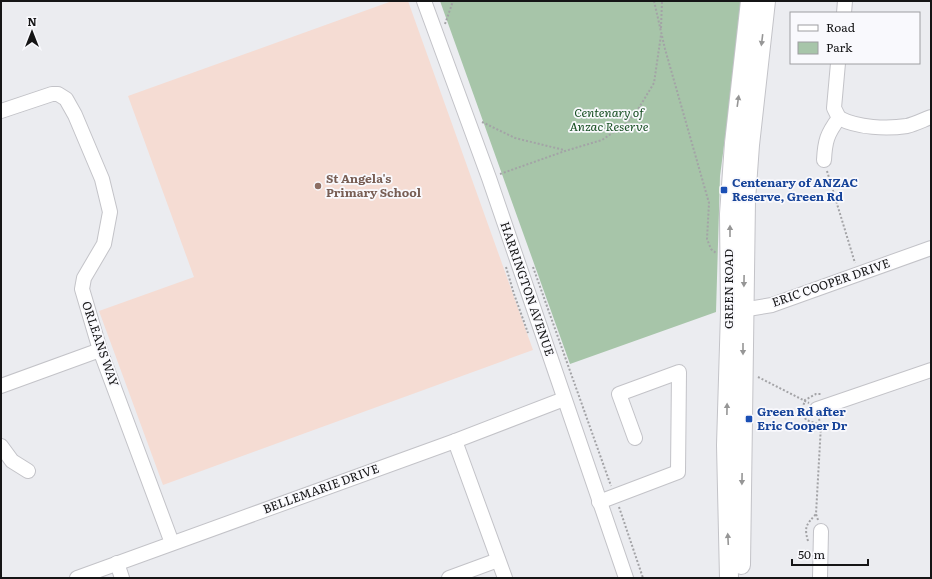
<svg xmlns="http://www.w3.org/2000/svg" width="932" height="579" viewBox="0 0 932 579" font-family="Literata,serif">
	<rect width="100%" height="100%" fill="#ebecf0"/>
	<!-- education -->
	<path fill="#f5dcd3" d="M392,1H408L533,350L163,485L99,311L194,277L128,96Z"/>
	<!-- green -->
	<path fill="#a7c5a9" d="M440,1H743L720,176L716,312L570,364Z"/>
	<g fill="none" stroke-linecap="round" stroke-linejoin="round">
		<defs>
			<g id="minor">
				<path d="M424,1L489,178L626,578"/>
				<path d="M844,13L845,1"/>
				<path d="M838,63L834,108L839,118"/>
				<path d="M1,111L52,94H58L66,99L75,115L102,179L110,212L104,244L84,278L82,289L100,350L172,543"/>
				<path d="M839,118C858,128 887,129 907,126C915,124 923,120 931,117"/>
				<path d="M824,160C825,141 827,134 839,118"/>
				<path d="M736,311L772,305L931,248"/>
				<path d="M1,386L100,350"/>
				<path d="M817,409L931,370"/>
				<path d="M455,441L505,578"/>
				<path d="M1,446L12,461L28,471"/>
				<path d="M599,502L678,472L679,372L619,394L635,438"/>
				<path d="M117,563L122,578"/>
				<path d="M77,578L455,441L564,399"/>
				<path d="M449,578L498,560"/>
				<path d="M820,578L821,531"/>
			</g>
			<g id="major">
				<path d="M741,565L746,200L750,145L766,1"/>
				<path d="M729,578L726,445L730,312L729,214L734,143L750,1"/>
			</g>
		</defs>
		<!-- minor casing -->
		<use href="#minor" stroke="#c3c3c8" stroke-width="16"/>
		<!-- major casing -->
		<use href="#major" stroke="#c3c3c8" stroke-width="20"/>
		<!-- path -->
		<g stroke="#a3a3a6" stroke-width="2" stroke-dasharray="2 2" stroke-linecap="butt">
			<path d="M654,1L665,49L709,203L707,239L711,249L716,253"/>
			<path d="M445,24L453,1"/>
			<path d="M661,28L662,1"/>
			<path d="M482,122L515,138L564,150"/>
			<path d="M827,171L855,263"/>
			<path d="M500,174L565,151L602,140L627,123L637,111L654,83L661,35"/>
			<path d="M506,267L514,294L528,333"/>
			<path d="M533,267L611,486"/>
			<path d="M758,377L809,403"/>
			<path d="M821,425L806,420L802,410L805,400L816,394H822"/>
			<path d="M619,507L643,578"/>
			<path d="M818,520L816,514L821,425L819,419"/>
			<path d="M808,541C804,527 806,525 816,514"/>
		</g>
		<!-- minor -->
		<use href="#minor" stroke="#fff" stroke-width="14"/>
		<!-- major -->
		<use href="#major" stroke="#fff" stroke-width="18"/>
	</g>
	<!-- one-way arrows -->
	<defs><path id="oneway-solid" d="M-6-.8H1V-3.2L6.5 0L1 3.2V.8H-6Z"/></defs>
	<g fill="#969696">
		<use href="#oneway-solid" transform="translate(762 40) rotate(97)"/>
		<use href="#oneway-solid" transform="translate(738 101) rotate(-82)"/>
		<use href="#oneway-solid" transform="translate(730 231) rotate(-90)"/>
		<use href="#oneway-solid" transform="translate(744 281) rotate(91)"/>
		<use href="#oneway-solid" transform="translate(743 349) rotate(90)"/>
		<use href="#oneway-solid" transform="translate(727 409) rotate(-89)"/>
		<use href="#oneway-solid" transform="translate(742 479) rotate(91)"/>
		<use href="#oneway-solid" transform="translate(728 539) rotate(-93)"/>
	</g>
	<!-- markers -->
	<circle fill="#8d6e63" stroke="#f9f9fd" stroke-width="1.5" cx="318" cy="186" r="4"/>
	<g fill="#1a4fb4" stroke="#f9f9fd" stroke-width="1.5">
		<rect x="720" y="186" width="8" height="8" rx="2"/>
		<rect x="745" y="415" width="8" height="8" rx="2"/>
	</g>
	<g text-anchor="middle" stroke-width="3.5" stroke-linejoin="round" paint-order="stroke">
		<!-- park labels -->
		<g font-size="12" font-style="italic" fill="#164e21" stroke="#f9f9fd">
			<text x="609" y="117">Centenary of<tspan x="609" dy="14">Anzac Reserve</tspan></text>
		</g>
		<!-- education labels -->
		<g font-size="12" font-weight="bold" fill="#785e54" stroke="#f9f9fd" text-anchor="start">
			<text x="326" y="183">St Angela's<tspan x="326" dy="14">Primary School</tspan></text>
		</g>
		<!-- transit labels -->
		<g font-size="12" font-weight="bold" fill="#164399" stroke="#f9f9fd" text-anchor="start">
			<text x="732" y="187">Centenary of ANZAC<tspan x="732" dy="14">Reserve, Green Rd</tspan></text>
			<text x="757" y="416">Green Rd after<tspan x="757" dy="14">Eric Cooper Dr</tspan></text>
		</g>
		<!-- street labels -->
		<g font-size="12" fill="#151516" stroke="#f9f9fd">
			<text transform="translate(831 283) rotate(-19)" y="4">ERIC COOPER DRIVE</text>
			<text transform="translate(527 289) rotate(71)" y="4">HARRINGTON AVENUE</text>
			<text transform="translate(729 289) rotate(-90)" y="4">GREEN ROAD</text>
			<text transform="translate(100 344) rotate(71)" y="4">ORLEANS WAY</text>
			<text transform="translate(321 489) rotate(-20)" y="4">BELLEMARIE DRIVE</text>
		</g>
	</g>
	<!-- border -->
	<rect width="932" height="579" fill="none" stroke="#151516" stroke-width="4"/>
	<!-- legend -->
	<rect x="790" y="12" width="130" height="52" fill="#f9f9fd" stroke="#9e9ea1"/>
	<rect x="798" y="25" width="20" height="6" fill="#ffffff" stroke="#9e9ea1"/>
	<text x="826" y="32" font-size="12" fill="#151516">Road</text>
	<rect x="798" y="42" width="20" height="12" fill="#a7c5a9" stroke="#9e9ea1"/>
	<text x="826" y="52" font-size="12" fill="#151516">Park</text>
	<!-- north arrow -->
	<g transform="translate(32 32)" stroke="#f9f9fd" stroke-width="3" paint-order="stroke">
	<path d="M0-3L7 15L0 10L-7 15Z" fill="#151516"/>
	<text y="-6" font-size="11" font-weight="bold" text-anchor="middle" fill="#151516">N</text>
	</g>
	<!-- scale -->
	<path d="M792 559v6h76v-6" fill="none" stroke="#151516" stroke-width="2"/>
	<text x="798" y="559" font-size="12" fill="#151516" stroke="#f9f9fd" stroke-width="3" paint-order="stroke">50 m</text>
</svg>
